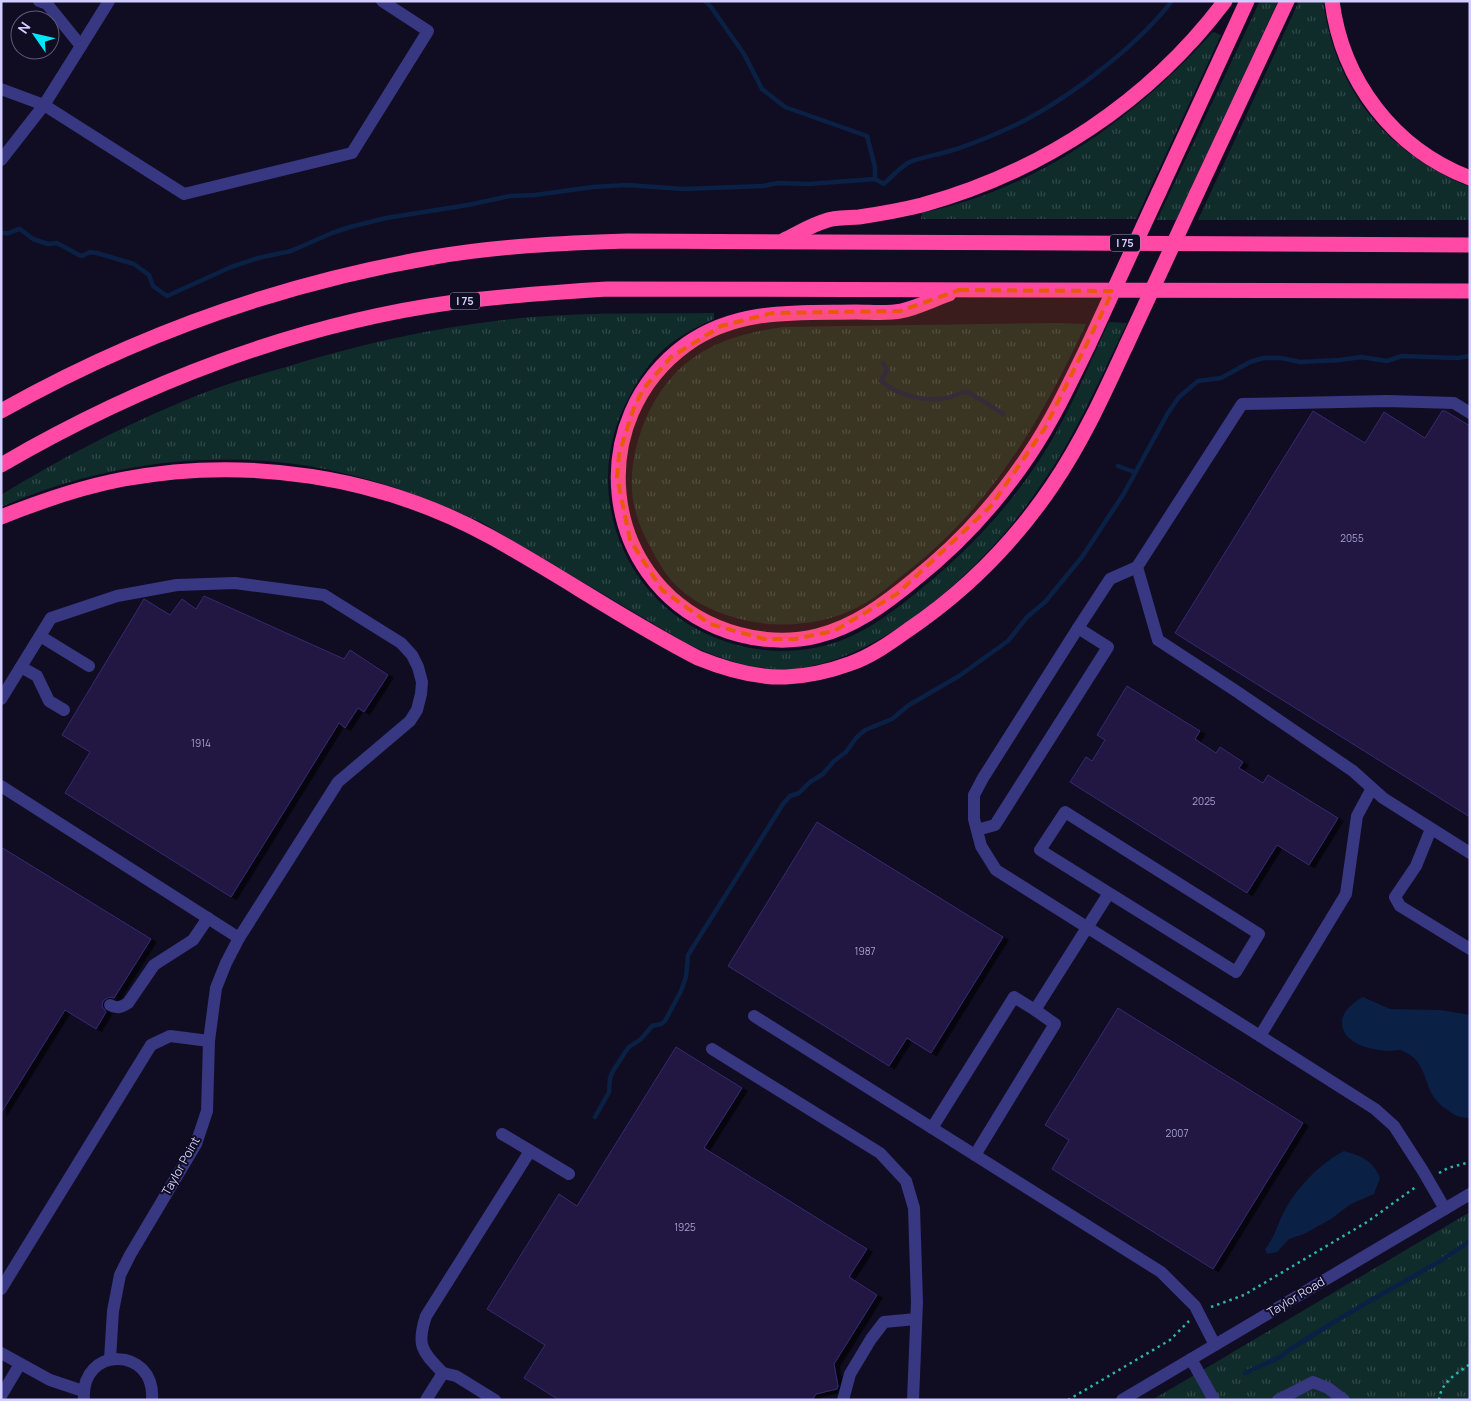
<svg xmlns="http://www.w3.org/2000/svg" width="1471" height="1401" viewBox="0 0 1471 1401" font-family="Manrope,sans-serif">
	<defs>
		<pattern id="grass-tufts" width="24" height="20" patternUnits="userSpaceOnUse" patternTransform="scale(1.25)"><rect width="24" height="20" fill="#102c2a"/><path d="M3 7l-1-3M5 7V3M7 7l1-3M15 17l-1-3M17 17v-4M19 17l1-3" fill="none" stroke="#32494a"/></pattern>
		<filter id="shadow"><feDropShadow dx="5.5" dy="3" stdDeviation="0" flood-color="#0009"/></filter>
	</defs>
	<rect width="100%" height="100%" fill="#100d22"/>
	<!-- grass -->
	<g fill="url(#grass-tufts)">
		<path d="M1260,1H1278L1176,220H1157Z"/>
		<path d="M1299,1H1323C1336,92 1386,152 1470,187V220H1198Z"/>
		<path d="M1213,32L1221,35L1136,219H921L922,213C1038,189 1135,118 1213,32Z"/>
		<path d="M714,313V319C696,327 679,336 664,349C650,362 639,378 630,395C577,490 624,609 727,642C763,654 801,654 837,642C863,633 889,615 911,597C958,560 1000,518 1034,468C1065,424 1086,371 1109,322L1127,323C1104,370 1083,419 1055,464C1042,484 1028,504 1013,523C963,584 874,663 791,669C755,671 719,659 686,643L483,523C441,504 399,487 355,476C239,445 110,459 1,507V495C58,460 117,429 179,403C213,388 250,377 286,367C366,342 449,324 533,317C593,312 654,314 714,313Z"/>
		<path d="M1057,323L1086,324C1039,424 992,506 903,575C888,587 872,601 854,609C828,622 797,626 768,624C736,620 705,611 680,589C668,579 660,565 653,552C644,536 636,519 633,500C626,453 650,390 689,361C717,339 750,332 783,327Z"/>
		<path d="M1470,1212V1400H1152Z"/>
	</g>
	<!-- water -->
	<g fill="#0a2044">
		<path d="M1363,997L1390,1009L1440,1010L1470,1015V1118C1462,1118 1455,1116 1449,1111C1445,1108 1440,1105 1437,1101C1426,1089 1426,1069 1414,1058C1411,1055 1404,1051 1400,1050C1397,1050 1392,1051 1389,1051C1371,1050 1342,1044 1342,1022C1342,1011 1354,1002 1363,997Z"/>
		<path d="M1344,1151C1361,1156 1373,1160 1380,1178L1374,1194L1351,1204L1331,1219L1304,1234L1289,1239L1277,1252L1267,1254L1265,1249C1276,1236 1278,1221 1286,1208C1299,1185 1321,1163 1344,1151Z"/>
	</g>
	<g fill="none" stroke-linecap="round" stroke-linejoin="round">
		<!-- stream -->
		<g stroke="#0a2044" stroke-width="4.5">
			<path d="M705,1L711,7L744,54L762,89L785,107L867,136L875,167V179"/>
			<path d="M1,232C8,236 13,230 20,229L33,239L48,244L57,243L79,255L82,256L90,252L97,253L134,264L149,275L153,286L167,296L231,267L258,258L291,251L332,233L350,227L386,218L468,205L510,196L535,195L593,187L627,185L684,189L763,186L778,183L809,184L875,179L884,184C889,179 904,164 910,162C922,157 937,155 950,151C967,146 984,139 1000,132C1056,109 1135,49 1172,1"/>
			<path d="M883,363L887,370L881,381C899,396 924,402 947,398C953,397 959,392 966,392C971,393 997,410 1003,414"/>
			<path d="M1118,466L1134,472"/>
			<path d="M595,1117L609,1092L610,1078L613,1071L626,1051L629,1047L641,1039L652,1026L661,1024L665,1021L681,991L686,977L688,955L783,804L790,796L799,793L810,782L823,774L834,761L846,752L856,738L865,730L892,719L909,705L959,676L1008,641L1027,617L1045,602L1082,557L1123,495L1168,413L1179,397L1198,381L1221,378L1250,362L1263,358H1281L1300,362L1340,360L1361,357L1387,361L1402,356L1457,358L1470,356"/>
			<path d="M1245,1373L1280,1357L1292,1348L1354,1310L1442,1260L1470,1241"/>
		</g>
	</g>
	<!-- building -->
	<g fill="#201843" stroke="#362a70" filter="url(#shadow)">
		<path d="M1313,411L1365,443L1384,412L1425,438L1442,411H1445L1470,426V817L1175,633Z"/>
		<path d="M204,596L344,659L350,650L388,675L364,712L358,708L345,728L339,723L231,897L65,793L90,752L62,735L144,599L170,615L182,599L196,609Z"/>
		<path d="M1127,686L1200,731L1195,739L1216,753L1220,747L1243,762L1239,768L1263,783L1268,775L1338,818L1309,865L1277,845L1247,893L1070,782L1086,757L1092,761L1105,740L1097,735Z"/>
		<path d="M817,822L1003,937L931,1053L907,1038L889,1066L728,966Z"/>
		<path d="M1,847L151,939L114,998L109,997L103,1001L102,1006L106,1012L96,1029L65,1010L1,1113Z"/>
		<path d="M1118,1008L1303,1123L1213,1269L1052,1169L1069,1140L1045,1125Z"/>
		<path d="M676,1047L742,1088L704,1148L867,1249L849,1277L877,1295L834,1364L838,1386L837,1389L816,1394L812,1400H559L524,1378L545,1345L487,1309L559,1194L577,1206Z"/>
	</g>
	<g fill="none" stroke-linecap="round" stroke-linejoin="round">
		<!-- path -->
		<g stroke="#2bb6ab" stroke-width="2.5" stroke-dasharray="2.5 4" stroke-linecap="butt">
			<path d="M1439,1173L1448,1168L1470,1162"/>
			<path d="M1211,1307L1244,1295L1367,1222L1417,1186"/>
			<path d="M1068,1400L1170,1340L1189,1321"/>
			<path d="M1439,1400C1441,1382 1456,1374 1470,1364"/>
		</g>
		<!-- minor -->
		<g stroke="#383782" stroke-width="12">
			<path d="M39,1L47,4L81,46L109,1"/>
			<path d="M1,89L44,105L81,46"/>
			<path d="M1,160L44,105L184,194L352,153L428,31L382,1"/>
			<path d="M1470,413L1454,403L1387,401L1242,404L1137,567L1158,640L1236,691L1353,771L1383,798L1470,853"/>
			<path d="M1137,567L1110,579L1078,628L983,778L974,795V819L981,846L996,870L1260,1036L1346,894L1357,816L1372,788"/>
			<path d="M40,636L89,666"/>
			<path d="M21,667L37,676L49,701L64,710"/>
			<path d="M1,699L51,618L117,596L177,585L235,583L324,595L401,643L412,655L418,667L422,682L421,694L417,710L410,721L338,782L239,938L226,963L216,988L209,1041L207,1111L196,1144L130,1255L120,1275L113,1311L110,1359"/>
			<path d="M1,786L239,938"/>
			<path d="M1431,829L1416,866L1395,897L1400,906L1470,949"/>
			<path d="M977,830L995,825L1108,647L1078,628"/>
			<path d="M110,1005C117,1009 122,1007 128,1003L154,965L193,940L208,918"/>
			<path d="M754,1016L932,1128L1014,997L1035,1010L1109,893L1040,850L1065,812L1259,934L1236,972L1109,893"/>
			<path d="M1260,1036L1375,1109L1394,1126L1423,1171L1445,1209"/>
			<path d="M712,1049L880,1153L906,1181L914,1208L917,1302L913,1400"/>
			<path d="M932,1128L1161,1272L1195,1306L1215,1345"/>
			<path d="M502,1134L569,1174"/>
			<path d="M975,1155L1055,1024L1035,1010"/>
			<path d="M1,1289L151,1045L170,1036L209,1041"/>
			<path d="M1,1353L50,1380L83,1391"/>
			<path d="M1191,1359L1214,1400"/>
			<path d="M443,1373C422,1351 416,1346 426,1316L530,1151"/>
			<path d="M1,1396L20,1364"/>
			<path d="M84,1400C80,1345 156,1346 152,1400"/>
			<path d="M426,1400L443,1373L456,1376L495,1400"/>
			<path d="M843,1400L850,1374L871,1339L884,1322L916,1319"/>
			<path d="M1122,1400L1470,1194"/>
			<path d="M1278,1400L1313,1382L1328,1388L1344,1400"/>
		</g>
		<!-- highway -->
		<g stroke="#ff49a4" stroke-width="15">
			<path d="M1332,1C1342,81 1394,149 1470,178"/>
			<path d="M1159,192L1247,1"/>
			<path d="M1197,193L1287,1"/>
			<path d="M784,240C797,234 811,225 825,221C835,217 848,218 859,217C879,214 902,210 922,205C1042,172 1150,101 1225,1"/>
			<path d="M949,294C934,299 917,308 901,311C887,314 870,312 856,312C797,313 738,308 687,344C584,418 599,577 717,627C748,640 784,644 817,636C854,627 885,604 914,580C958,545 997,503 1029,455C1052,421 1070,383 1088,346"/>
			<path d="M1,411C136,335 282,283 434,257C498,246 562,243 627,241L1470,245"/>
			<path d="M1,465C140,384 295,324 455,302C506,296 556,292 607,289L1470,291"/>
			<path d="M1,517C41,501 81,487 124,479C247,456 379,476 489,536C560,575 626,621 698,658C725,669 756,678 786,677C807,676 830,671 849,664C870,657 890,643 908,630C964,592 1014,542 1052,486C1082,442 1104,394 1126,346"/>
		</g>
		<!-- highway-bridge -->
		<g stroke="#ff49a4" stroke-width="15">
			<path d="M1088,346L1159,192"/>
			<path d="M1126,346L1197,193"/>
		</g>
	</g>
	<!-- marked area -->
	<path fill="#e8590c" fill-opacity="0.2" stroke="#e8590c" stroke-width="4" stroke-dasharray="10 6" stroke-linejoin="round" d="M959,290L1113,291L1045,428L991,506L897,594L834,631L795,639H764L710,624L662,590L630,540L617,477L619,454L633,410L643,389L671,357L721,326L772,313L900,311Z"/>
	<g text-anchor="middle" stroke-width="4" stroke-linejoin="round" paint-order="stroke">
		<!-- number labels -->
		<g font-size="10" fill="#a6a0d0">
			<text x="1352" y="542">2055</text>
			<text x="201" y="747">1914</text>
			<text x="1204" y="805">2025</text>
			<text x="865" y="955">1987</text>
			<text x="1177" y="1137">2007</text>
			<text x="685" y="1231">1925</text>
		</g>
		<!-- shield labels -->
		<g fill="#100d22" stroke="#9894bd" stroke-width="1">
			<rect x="1110" y="234.5" width="30" height="17" rx="4"/>
			<rect x="450" y="292.5" width="30" height="17" rx="4"/>
		</g>
		<g font-size="11" font-weight="bold" fill="#d2ceff">
			<text x="1125" y="247">I 75</text>
			<text x="465" y="305">I 75</text>
		</g>
		<!-- street labels -->
		<g font-size="12" fill="#d2ceff" stroke="#100d22">
			<text transform="translate(181 1166) rotate(-61)" y="4">Taylor Point</text>
			<text transform="translate(1296 1297) rotate(-31)" y="4">Taylor Road</text>
		</g>
	</g>
	<!-- border -->
	<rect width="1471" height="1401" fill="none" stroke="#d2ceff" stroke-width="5"/>
	<!-- north arrow -->
	<g transform="translate(35 35) rotate(304)"><circle r="24" fill="#100d22" stroke="#5e5a7a"/>
	<path d="M0-4L9 19L0 12L-9 19Z" fill="#00e5f9"/>
	<text y="-8" font-size="14" font-weight="bold" text-anchor="middle" fill="#d2ceff">N</text>
	</g>
</svg>
